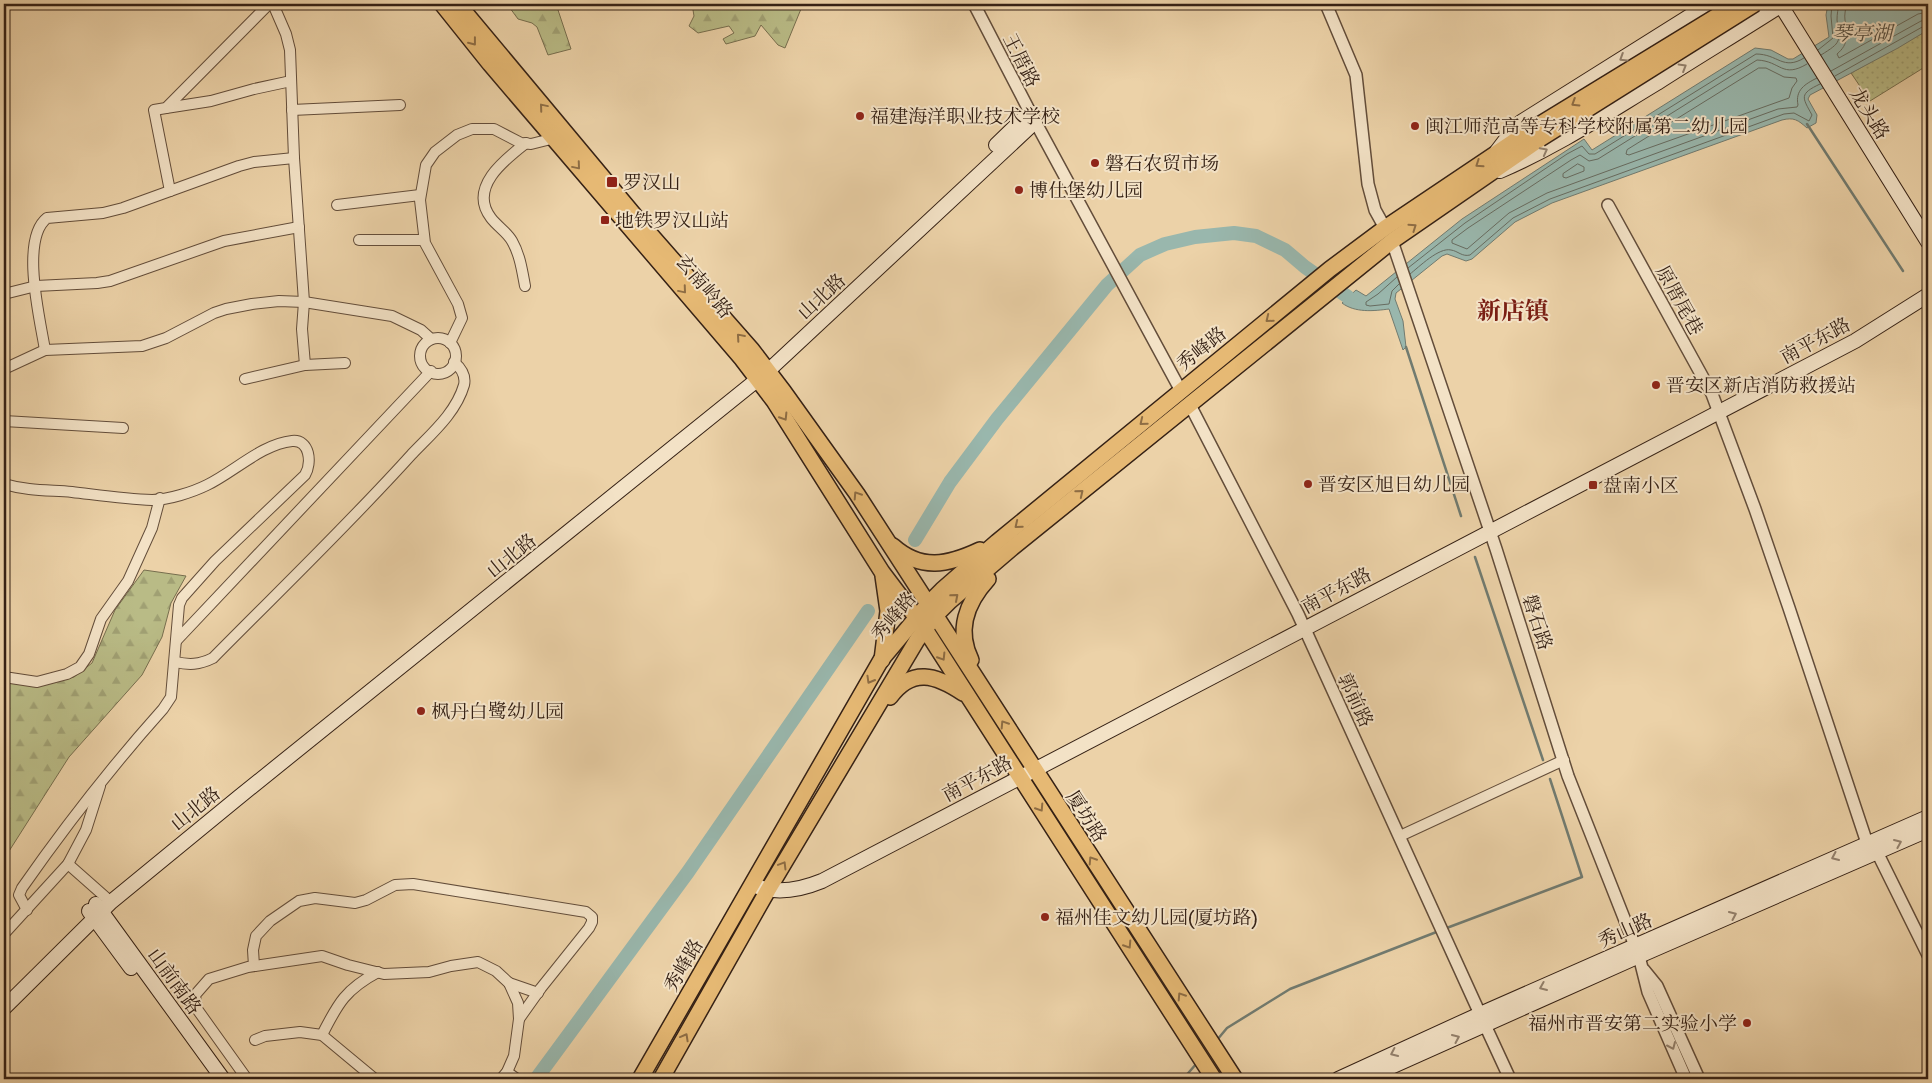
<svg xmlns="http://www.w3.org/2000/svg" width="1932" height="1083" viewBox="0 0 1932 1083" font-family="'IM FELL DW Pica','Noto Serif SC',serif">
	<defs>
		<pattern id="forest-firs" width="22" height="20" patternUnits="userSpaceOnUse" patternTransform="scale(1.25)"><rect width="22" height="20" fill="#b9bb86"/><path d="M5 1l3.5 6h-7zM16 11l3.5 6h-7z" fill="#a0a073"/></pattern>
		<pattern id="park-dots" width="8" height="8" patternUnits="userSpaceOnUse" patternTransform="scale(1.25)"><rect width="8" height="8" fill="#b9bb86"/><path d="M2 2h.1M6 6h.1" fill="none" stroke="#a0a073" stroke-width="1.8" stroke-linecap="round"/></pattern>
	</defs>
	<rect width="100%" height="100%" fill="#ecd2a8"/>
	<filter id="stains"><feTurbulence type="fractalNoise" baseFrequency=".004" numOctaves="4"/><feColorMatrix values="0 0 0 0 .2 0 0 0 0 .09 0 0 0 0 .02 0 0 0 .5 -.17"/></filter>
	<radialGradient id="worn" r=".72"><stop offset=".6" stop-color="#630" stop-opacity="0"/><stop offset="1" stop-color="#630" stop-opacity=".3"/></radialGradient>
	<!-- forest -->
	<g fill="url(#forest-firs)" stroke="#776e4e">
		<path d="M507,4H560L557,7L571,49L548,55L537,27L532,23L518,19Z"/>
		<path d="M692,4H803L785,48L778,45L761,25L755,36L726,44L723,39L734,33L729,26L698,33L689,26L694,16Z"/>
		<path d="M144,570L186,576L171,603L162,637L142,675L69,757L4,859V681L41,685L74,677L92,663L115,610Z"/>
	</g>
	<!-- park -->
	<path fill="url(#park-dots)" stroke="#776e4e" d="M1928,30V65L1870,101L1851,73Z"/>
	<!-- water -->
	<path fill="#99b7ad" stroke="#717b70" d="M1828,4H1928V30L1898,48L1810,95L1808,99L1817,115L1816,123L1807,128C1798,120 1794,117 1782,120L1552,203L1515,222L1472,259L1466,261L1447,254L1442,256L1396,293L1395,299L1403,321L1406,347L1403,350L1389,309C1374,311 1355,313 1342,303L1356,290L1366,296L1462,219L1584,139L1592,150L1755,48L1771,50L1788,59H1793L1829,37L1826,15Z"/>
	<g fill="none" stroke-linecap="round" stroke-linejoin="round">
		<!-- shore -->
		<g stroke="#676c61" stroke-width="1">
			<path d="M1846,4C1846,9 1844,15 1845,20C1847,35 1849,44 1837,54L1839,58L1918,14L1928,12"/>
			<path d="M1818,50L1833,38L1831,16L1832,4"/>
			<path d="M1821,55C1842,42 1840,42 1837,20C1837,14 1838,9 1839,4"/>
			<path d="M1807,64C1782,79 1781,61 1757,60L1598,159L1589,161L1580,155L1571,160L1468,228L1452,240V243L1467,249L1509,213L1547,193L1778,109L1797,107L1798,105C1795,90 1805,84 1817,78"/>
			<path d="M1759,68H1766L1784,77L1796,78L1797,81L1792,88L1789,98L1629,155L1626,154L1627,150Z"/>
			<path d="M1831,71L1921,21L1928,20"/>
			<path d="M1835,76L1924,26H1928"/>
			<path d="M1578,164L1584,167V171L1566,178L1563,177V174Z"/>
			<path d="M1408,268L1465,223L1567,154L1582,146L1589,154H1595L1756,54C1778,54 1783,71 1804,58"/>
			<path d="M1410,274C1419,267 1439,247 1451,250C1458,251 1462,257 1470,255L1513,218L1550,199L1784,114L1794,113L1809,121L1812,115C1802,97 1799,94 1820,84"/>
			<path d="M1397,277L1378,294L1366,302V305L1370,306L1389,304L1392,291L1399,284"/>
		</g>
		<!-- stream -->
		<g stroke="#717b70" stroke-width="2.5">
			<path d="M1807,124L1903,271"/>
			<path d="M1406,347L1461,516"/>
			<path d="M1475,557L1543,760"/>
			<path d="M1444,929L1582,877L1550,779"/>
			<path d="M1217,1040L1227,1028L1290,989L1439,931"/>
			<path d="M1183,1079L1197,1063"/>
		</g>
		<!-- river -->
		<g stroke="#99b7ad" stroke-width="14">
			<path d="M915,540L950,482L997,419L1107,285L1140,255L1165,244L1195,237L1234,233L1256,236L1285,250L1305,267L1348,297"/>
			<path d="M536,1079L688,872L868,611"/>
		</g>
		<defs>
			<g id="minor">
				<path d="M273,4L286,34L290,50L294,158L304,302L302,329L305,365"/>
				<path d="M166,108L211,101L254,89L291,81"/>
				<path d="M292,110L400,105"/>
				<path d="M170,191L154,110L166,108L269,4"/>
				<path d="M337,205L420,195"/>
				<path d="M359,240H424"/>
				<path d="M525,286C522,270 520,255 512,241C507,232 498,227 491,218C468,188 504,160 526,143"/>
				<path d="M4,294L36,286L97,283L110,281L224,241L299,227"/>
				<circle cx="438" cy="356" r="18"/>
				<path d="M450,343L462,318L458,304L425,243L420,200L426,165L435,152L457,135L472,129H494L521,143L531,144L547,140"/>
				<path d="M45,350C40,319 20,239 47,218L103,213L123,208L239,166L254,162L294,158"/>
				<path d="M4,369L45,350L142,346L166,338L214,313L226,309L252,304L279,301L304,302L392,316L421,330L431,339"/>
				<path d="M245,379L305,365L345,363"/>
				<path d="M4,421L123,428"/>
				<path d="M4,484C28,491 47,490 72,492C98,495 125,499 152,500C168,500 193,492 207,485C234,472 262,444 292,441C310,439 312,463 305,475L215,561L182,598L179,605L171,697L163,709C112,766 66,825 22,888L19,895L27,910"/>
				<path d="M176,641L431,371"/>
				<path d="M175,662C189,665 199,665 213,658C279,591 348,525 412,454C431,434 456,413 464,385C466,376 461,368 454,362"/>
				<path d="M4,677L37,682L67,674L80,667L89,654L101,619L128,581L152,528L160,498"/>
				<path d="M1400,836L1564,760"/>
				<path d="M68,864L111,902"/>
				<path d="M4,934L68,864L86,830L100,786"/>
				<path d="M254,966L253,950L256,936L270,921L299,901L315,898L355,903L366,900L395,885L413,884L586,912L592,917V922L589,928L541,988L519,1019"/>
				<path d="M509,983L538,993"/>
				<path d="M322,1035C338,1003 346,989 378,972"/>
				<path d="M255,1040L265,1036L300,1032L322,1035L375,1079"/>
				<path d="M507,1072L517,1079"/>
				<path d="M247,1079L197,1009L195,995L209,979L248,967L322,956L348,965L384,974L429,972L451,966L478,962L496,971L509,983L518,1003L519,1019L514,1056L507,1072L501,1079"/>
			</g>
			<g id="tertiary">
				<path d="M974,4L1030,112L1181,391"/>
				<path d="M1326,4L1356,75L1368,184L1375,210L1385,228"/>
				<path d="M1608,205L1712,394L1755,509L1789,608L1867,843L1877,852L1928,955"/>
				<path d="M1392,241L1496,549L1568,776L1639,956L1648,992L1686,1079"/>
				<path d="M1190,405L1298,614L1480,1014"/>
				<path d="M1644,970L1657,986L1699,1079"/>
				<path d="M1485,1025L1510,1079"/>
			</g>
			<g id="secondary">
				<path d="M1780,4L1928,242"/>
				<path d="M996,145L1030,112"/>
				<path d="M1497,151L1510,134L1521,122L1709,4"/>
				<path d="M1500,171C1558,146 1604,115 1657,83C1699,56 1741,31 1783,4"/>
				<path d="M753,885C776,895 800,890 822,881L1855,341L1928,295"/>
				<path d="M96,904L223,1079"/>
				<path d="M89,911L131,968"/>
				<path d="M4,1008L111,902L239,797L768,371L1035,122"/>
				<path d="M1338,1079L1480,1014L1928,817"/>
				<path d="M1364,1079L1639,956L1928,830"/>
			</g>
			<g id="primary">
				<path d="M442,4L490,64L742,359L774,401L882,572L925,629L1214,1079"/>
				<path d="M458,4L650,234L752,350L784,392L857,494L1235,1079"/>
				<path d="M893,546C921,571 948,565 980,550"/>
				<path d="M882,660L888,611L883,576"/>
				<path d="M971,660C956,630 967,602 988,579"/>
				<path d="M890,697C912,667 936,675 963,693"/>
				<path d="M640,1079L881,660L928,604L942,590L997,542L1330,269L1385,228L1534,128"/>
				<path d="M661,1079L768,890L917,640L935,616L950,601L1012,548L1324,296L1392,241L1540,139"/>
			</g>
		</defs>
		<!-- minor casing -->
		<use href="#minor" stroke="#634d3a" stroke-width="12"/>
		<!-- tertiary casing -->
		<use href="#tertiary" stroke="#634d3a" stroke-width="14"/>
		<!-- secondary casing -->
		<use href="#secondary" stroke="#352115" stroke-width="16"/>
		<!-- primary casing -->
		<use href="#primary" stroke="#352115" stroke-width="18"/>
		<!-- minor -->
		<use href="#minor" stroke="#f3e2c6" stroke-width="10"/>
		<!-- tertiary -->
		<use href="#tertiary" stroke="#f3e2c6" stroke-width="11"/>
		<!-- secondary -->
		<use href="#secondary" stroke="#f3e2c6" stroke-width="14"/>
		<!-- primary -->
		<use href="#primary" stroke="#e6b974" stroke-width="15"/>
		<defs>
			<g id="primary-bridge">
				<path d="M1534,128L1735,5"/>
				<path d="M1540,139L1755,4"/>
			</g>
		</defs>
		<!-- primary-bridge casing -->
		<use href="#primary-bridge" stroke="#352115" stroke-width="18" stroke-linecap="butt"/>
		<!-- primary-bridge -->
		<use href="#primary-bridge" stroke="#e6b974" stroke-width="15"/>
	</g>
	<!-- one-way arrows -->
	<defs><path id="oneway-chevron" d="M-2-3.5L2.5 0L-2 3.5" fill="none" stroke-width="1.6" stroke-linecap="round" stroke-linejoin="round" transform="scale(1.25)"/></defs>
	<g stroke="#8e6d44">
		<use href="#oneway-chevron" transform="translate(473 42) rotate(52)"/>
		<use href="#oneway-chevron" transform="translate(1575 103) rotate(148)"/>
		<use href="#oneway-chevron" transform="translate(543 107) rotate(-130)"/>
		<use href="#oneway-chevron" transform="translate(1479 164) rotate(146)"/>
		<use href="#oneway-chevron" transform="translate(577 166) rotate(50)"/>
		<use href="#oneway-chevron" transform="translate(1413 227) rotate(-35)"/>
		<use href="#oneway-chevron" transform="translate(683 290) rotate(50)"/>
		<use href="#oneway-chevron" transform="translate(1269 319) rotate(141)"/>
		<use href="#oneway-chevron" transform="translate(740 337) rotate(-131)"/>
		<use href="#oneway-chevron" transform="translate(784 417) rotate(58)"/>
		<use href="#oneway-chevron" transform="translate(1143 422) rotate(141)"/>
		<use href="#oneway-chevron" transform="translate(1080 493) rotate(-39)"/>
		<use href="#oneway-chevron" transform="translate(857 495) rotate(-123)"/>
		<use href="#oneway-chevron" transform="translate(1018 525) rotate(141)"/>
		<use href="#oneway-chevron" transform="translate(955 597) rotate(-41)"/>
		<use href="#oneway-chevron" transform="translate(942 657) rotate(58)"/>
		<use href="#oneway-chevron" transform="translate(870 680) rotate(120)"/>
		<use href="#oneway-chevron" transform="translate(1004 724) rotate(-123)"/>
		<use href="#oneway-chevron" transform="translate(1040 808) rotate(57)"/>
		<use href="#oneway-chevron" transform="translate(1092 860) rotate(-123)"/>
		<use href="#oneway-chevron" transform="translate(783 865) rotate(-59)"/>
		<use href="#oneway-chevron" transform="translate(1128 945) rotate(57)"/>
		<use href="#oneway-chevron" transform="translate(1181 996) rotate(-123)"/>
		<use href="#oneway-chevron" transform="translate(685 1037) rotate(-61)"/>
	</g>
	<g stroke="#94826e">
		<use href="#oneway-chevron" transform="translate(1623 58) rotate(148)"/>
		<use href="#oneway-chevron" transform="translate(1683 67) rotate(-31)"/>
		<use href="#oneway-chevron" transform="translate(1544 151) rotate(-28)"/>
		<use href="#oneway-chevron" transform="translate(1898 843) rotate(-23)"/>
		<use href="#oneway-chevron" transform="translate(1835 857) rotate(156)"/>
		<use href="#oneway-chevron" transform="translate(1733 915) rotate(-24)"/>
		<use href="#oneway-chevron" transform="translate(1543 987) rotate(157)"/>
		<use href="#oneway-chevron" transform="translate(1456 1038) rotate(-24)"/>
		<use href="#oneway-chevron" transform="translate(1672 1046) rotate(66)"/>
		<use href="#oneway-chevron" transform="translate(1394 1053) rotate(155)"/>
	</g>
	<!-- markers -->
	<g fill="#8f2418" stroke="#f3e2c6" stroke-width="2">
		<circle cx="860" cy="116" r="5"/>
		<circle cx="1415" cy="126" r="5"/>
		<circle cx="1095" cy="163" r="5"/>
		<rect x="606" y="176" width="12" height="12" rx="2.5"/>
		<circle cx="1019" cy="190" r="5"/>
		<rect x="600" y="215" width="10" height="10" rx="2.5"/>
		<circle cx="1656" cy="385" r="5"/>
		<circle cx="1308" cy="484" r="5"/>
		<rect x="1588" y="480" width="10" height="10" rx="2.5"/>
		<circle cx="421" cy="711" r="5"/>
		<circle cx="1045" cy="917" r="5"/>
		<circle cx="1747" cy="1023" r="5"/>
	</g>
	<g text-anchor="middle" stroke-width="4" stroke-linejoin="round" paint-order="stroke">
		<!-- street labels -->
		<g font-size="19" fill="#352115" stroke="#f3e2c6">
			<text transform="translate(1022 60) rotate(63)" y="7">王厝路</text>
			<text transform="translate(1870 113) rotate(58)" y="7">龙头路</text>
			<text transform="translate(705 286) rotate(50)" y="7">玄南岭路</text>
			<text transform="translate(821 296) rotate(-43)" y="7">山北路</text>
			<text transform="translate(1680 300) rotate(61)" y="7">原厝尾巷</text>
			<text transform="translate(1815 340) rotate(-28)" y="7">南平东路</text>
			<text transform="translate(1201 348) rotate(-39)" y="7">秀峰路</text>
			<text transform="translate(511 555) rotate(-39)" y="7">山北路</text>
			<text transform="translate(1336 590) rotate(-28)" y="7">南平东路</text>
			<text transform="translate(893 616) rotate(-50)" y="7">秀峰路</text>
			<text transform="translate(1538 622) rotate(72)" y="7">磐石路</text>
			<text transform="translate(1356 700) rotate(65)" y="7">郭前路</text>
			<text transform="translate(977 778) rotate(-28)" y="7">南平东路</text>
			<text transform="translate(195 808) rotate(-39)" y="7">山北路</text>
			<text transform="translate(1087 816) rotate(57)" y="7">厦坊路</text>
			<text transform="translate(1625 930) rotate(-24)" y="7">秀山路</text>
			<text transform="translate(683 965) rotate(-60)" y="7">秀峰路</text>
			<text transform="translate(175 981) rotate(54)" y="7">山前南路</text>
		</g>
		<!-- poi labels -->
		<g font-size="19" fill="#352115" stroke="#f3e2c6" text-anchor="start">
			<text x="870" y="123">福建海洋职业技术学校</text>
			<text x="1425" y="133">闽江师范高等专科学校附属第二幼儿园</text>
			<text x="1105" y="170">磐石农贸市场</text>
			<text x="623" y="189">罗汉山</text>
			<text x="1029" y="197">博仕堡幼儿园</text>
			<text x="615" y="227">地铁罗汉山站</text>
			<text x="1666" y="392">晋安区新店消防救援站</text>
			<text x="1318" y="491">晋安区旭日幼儿园</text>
			<text x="1603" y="492">盘南小区</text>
			<text x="431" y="718">枫丹白鹭幼儿园</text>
			<text x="1055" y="924">福州佳文幼儿园(厦坊路)</text>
			<text x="1737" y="1030" text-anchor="end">福州市晋安第二实验小学</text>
		</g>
		<!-- water labels -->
		<g font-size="20" font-style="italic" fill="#534e43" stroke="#f3e2c6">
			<text x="1862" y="40">琴亭湖</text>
		</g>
		<!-- district labels -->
		<g font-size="24" font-weight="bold" fill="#7a1f14" stroke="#f3e2c6">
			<text x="1513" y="319">新店镇</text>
		</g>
	</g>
	<!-- margin -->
	<rect width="1932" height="1083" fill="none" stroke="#ecd2a8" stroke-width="20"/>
	<rect x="5" y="5" width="1922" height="1073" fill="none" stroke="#352115" stroke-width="2.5"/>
	<rect x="10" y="10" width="1912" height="1063" fill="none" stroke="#352115"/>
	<rect width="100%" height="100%" filter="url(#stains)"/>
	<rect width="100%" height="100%" fill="url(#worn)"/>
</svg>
